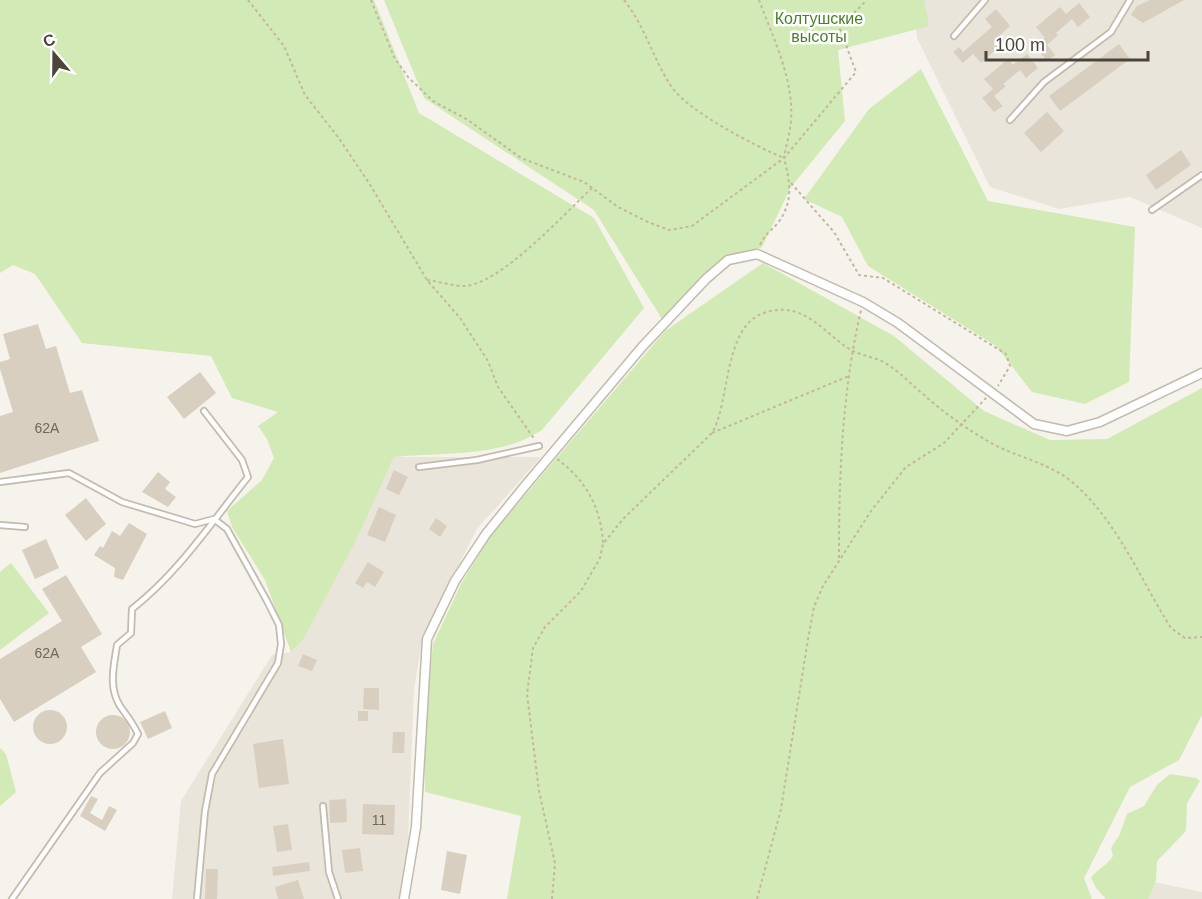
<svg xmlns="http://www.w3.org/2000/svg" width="1202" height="899" viewBox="0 0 1202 899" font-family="Arial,sans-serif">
	<rect width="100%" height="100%" fill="#f6f3ec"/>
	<!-- residential -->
	<g fill="#eae5da">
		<path d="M914,0H1202V228L1130,197L1059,209L990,187L917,38Z"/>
		<path d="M394,457H541L477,529L423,635L414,689L408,842L399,899H172L181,801L272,655L291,652L303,640L357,539Z"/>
		<path d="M1116,874L1202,892V899H1105Z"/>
	</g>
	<!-- green -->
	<g fill="#d2eab5">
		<path d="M0,0H374L419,113L594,218L644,308L542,430C500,458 442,452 394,457L357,539L303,640L291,652L265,580L232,527L227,511L262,480L274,458L267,439L258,426L278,412L232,398L211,356L82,343L35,274L13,265L0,273Z"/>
		<path d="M384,0H924L929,26L838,50L845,121L791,187L762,247L723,263L662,319L594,210L424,98Z"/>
		<path d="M921,69L988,201L1135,227L1129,382L1085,404L1032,392L996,346L868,266L842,217L804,199L869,109Z"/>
		<path d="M763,263L894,336L984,411L1050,440L1107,439L1202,388V715L1179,760L1130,787L1084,878L1092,899H507L521,816L425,792L424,731L433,644L461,584L491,535L665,331Z"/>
		<path d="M11,563L49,613L0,650V572Z"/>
		<path d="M0,748L6,754L16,792L0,806Z"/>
		<path d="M1170,774L1196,778L1200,781L1187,803L1186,831L1157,861L1156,880L1148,899H1106L1096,888L1091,878C1098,868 1107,866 1113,856L1111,848L1119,836L1127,814L1144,806L1157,785Z"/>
	</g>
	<!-- building -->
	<g fill="#d8cfc1">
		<path d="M1150,0H1184L1143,23L1131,15L1137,6Z"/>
		<path d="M1079,3L1090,17L1078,27L1072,19L1056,33L1058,35L1047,45L1055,55L1047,61L1035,47L1045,38L1036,27L1060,7L1066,14Z"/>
		<path d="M996,9L1010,26L1000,35L1006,41L981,63L973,54L963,63L953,52L959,47L963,52L992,27L985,19Z"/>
		<path d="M1119,44L1130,59L1060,111L1049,96Z"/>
		<path d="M1027,54L1038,68L1026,78L1020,70L1003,84L1006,86L994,96L1003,106L994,112L982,98L993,89L984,79L1008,59L1013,65Z"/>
		<path d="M1047,112L1064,131L1041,152L1024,133Z"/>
		<path d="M1181,150L1191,165L1156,190L1146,175Z"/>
		<path d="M38,324L46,349L56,346L70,393L82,390L99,441L0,473V416L13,412L0,369V362L10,359L3,334Z"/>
		<path d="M200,372L216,393L184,419L167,397Z"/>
		<path d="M394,470L408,477L399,495L386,489Z"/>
		<path d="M158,472L170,482L165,489L176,497L168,507L142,492Z"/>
		<path d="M86,498L106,524L86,541L65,515Z"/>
		<path d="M379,507L396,515L385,542L367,535Z"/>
		<path d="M436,518L447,526L440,537L429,529Z"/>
		<path d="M129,523L147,534L123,580L114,577L115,568L94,555L100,546L103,548L112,531L120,536Z"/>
		<path d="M46,539L59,568L35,579L22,550Z"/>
		<path d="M368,562L384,572L375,587L367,582L363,588L355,583Z"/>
		<path d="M66,575L102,634L81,647L96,672L14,722L0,699V659L62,621L42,589Z"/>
		<path d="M303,654L317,660L312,671L298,666Z"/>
		<path d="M364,688H379V710L363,709Z"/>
		<circle cx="50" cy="727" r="17"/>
		<path d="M165,711L172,728L148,739L140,722Z"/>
		<rect x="358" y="711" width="10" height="10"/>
		<circle cx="113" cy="732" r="17"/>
		<path d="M393,732H405L404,753H392Z"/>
		<path d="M283,739L289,784L259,788L253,744Z"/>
		<path d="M91,796L98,799L90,813L102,820L109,806L117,810L105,831L80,816Z"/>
		<path d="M346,799L347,822L330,823L329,800Z"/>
		<path d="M363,804L395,805L394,835L362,834Z"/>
		<path d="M288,824L292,850L277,852L273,826Z"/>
		<path d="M360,848L363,871L345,873L342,850Z"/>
		<path d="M447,851L467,855L460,894L441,890Z"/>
		<path d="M309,862L310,871L273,876L272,867Z"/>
		<path d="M206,869H218L217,899H205Z"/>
		<path d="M298,880L304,899H278L275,887Z"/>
	</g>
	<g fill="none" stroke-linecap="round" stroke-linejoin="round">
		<defs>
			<g id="service">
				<path d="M954,36L985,0"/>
				<path d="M1010,120L1044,82L1111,32L1130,0"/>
				<path d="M1152,210L1202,175"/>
				<path d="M419,467L477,460L539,446"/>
				<path d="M0,482L69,473L122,502L195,524L214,519L227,529L267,601L279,625L281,644L278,663L212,774L205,811L197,899"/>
				<path d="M0,525L25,527"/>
				<path d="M323,806L329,872L338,899"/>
				<path d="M12,899L100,773L133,743L138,734C133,723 127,716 120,706C108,687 114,665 117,645L131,633L132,609C179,572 211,523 248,477L242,460L204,411"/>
			</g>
			<path id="minor" d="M404,899L416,827L427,639L455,581L486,534L524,487L642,347L706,279L728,260L757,254L863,302L898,323L1034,424L1067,431L1100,422L1202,373"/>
		</defs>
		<!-- service casing -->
		<use href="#service" stroke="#c2bbae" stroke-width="8"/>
		<!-- minor casing -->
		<use href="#minor" stroke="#c2bbae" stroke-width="11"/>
		<!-- path -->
		<g stroke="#c4b79f" stroke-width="2" stroke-dasharray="3 3" stroke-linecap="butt">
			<path d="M248,0L284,46L305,95L338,137L369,183L427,280L460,318L488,361L498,387L535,440"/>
			<path d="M371,0L394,57L408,77L433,101L468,120L521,158L584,182L618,207L648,222L669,230L692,226L784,158C786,146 790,133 791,121C794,79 773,38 759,0"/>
			<path d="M624,0C645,26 653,59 671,86C687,111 755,146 784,158"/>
			<path d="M791,183L834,232L859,275L883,278L1006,354L1010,366L998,386"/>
			<path d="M760,245C764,235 771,231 778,223C794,201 790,182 784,158L856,72L840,29C845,17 858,12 866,0"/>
			<path d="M427,280C438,281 452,286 464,286C500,285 565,213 592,188"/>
			<path d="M712,433L849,376"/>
			<path d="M557,459C586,480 601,508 603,543"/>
			<path d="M839,558C839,475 842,392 861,310"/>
			<path d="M552,899L555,863L539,791L527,694L533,648L545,627L581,591L600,558L603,544L623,519L712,433C730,404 723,326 764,313C804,299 824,334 851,350C862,356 875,357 885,363C900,372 911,384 924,395C943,412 964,427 986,440C1013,457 1047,461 1072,482C1117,520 1140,579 1171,628L1185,638L1202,637"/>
			<path d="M757,899L781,809L808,639L814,607L823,586L871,511L906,467L944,443L986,398"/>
		</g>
		<!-- service -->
		<use href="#service" stroke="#fff" stroke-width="4.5"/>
		<!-- minor -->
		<use href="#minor" stroke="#fff" stroke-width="8"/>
	</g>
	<g text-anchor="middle" stroke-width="5" stroke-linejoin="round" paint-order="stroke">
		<!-- number labels -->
		<g font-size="14" fill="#6e675b">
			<text x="47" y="433">62А</text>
			<text x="47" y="658">62А</text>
			<text x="379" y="825">11</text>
		</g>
		<!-- park labels -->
		<g font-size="16" fill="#4a7f2a" stroke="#fff">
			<text x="819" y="24">Колтушские<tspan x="819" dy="18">высоты</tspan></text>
		</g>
	</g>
	<!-- north arrow -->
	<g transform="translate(54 54) rotate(340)" stroke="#ffffff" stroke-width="4.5" paint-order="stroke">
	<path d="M0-4.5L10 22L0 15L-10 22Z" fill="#4b4439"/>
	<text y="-9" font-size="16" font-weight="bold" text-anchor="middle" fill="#4b4439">С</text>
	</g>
	<!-- scale -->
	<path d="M986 51v9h162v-9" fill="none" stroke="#4b4439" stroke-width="3"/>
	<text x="995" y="51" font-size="18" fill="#4b4439" stroke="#ffffff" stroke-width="4.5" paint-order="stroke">100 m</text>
</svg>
